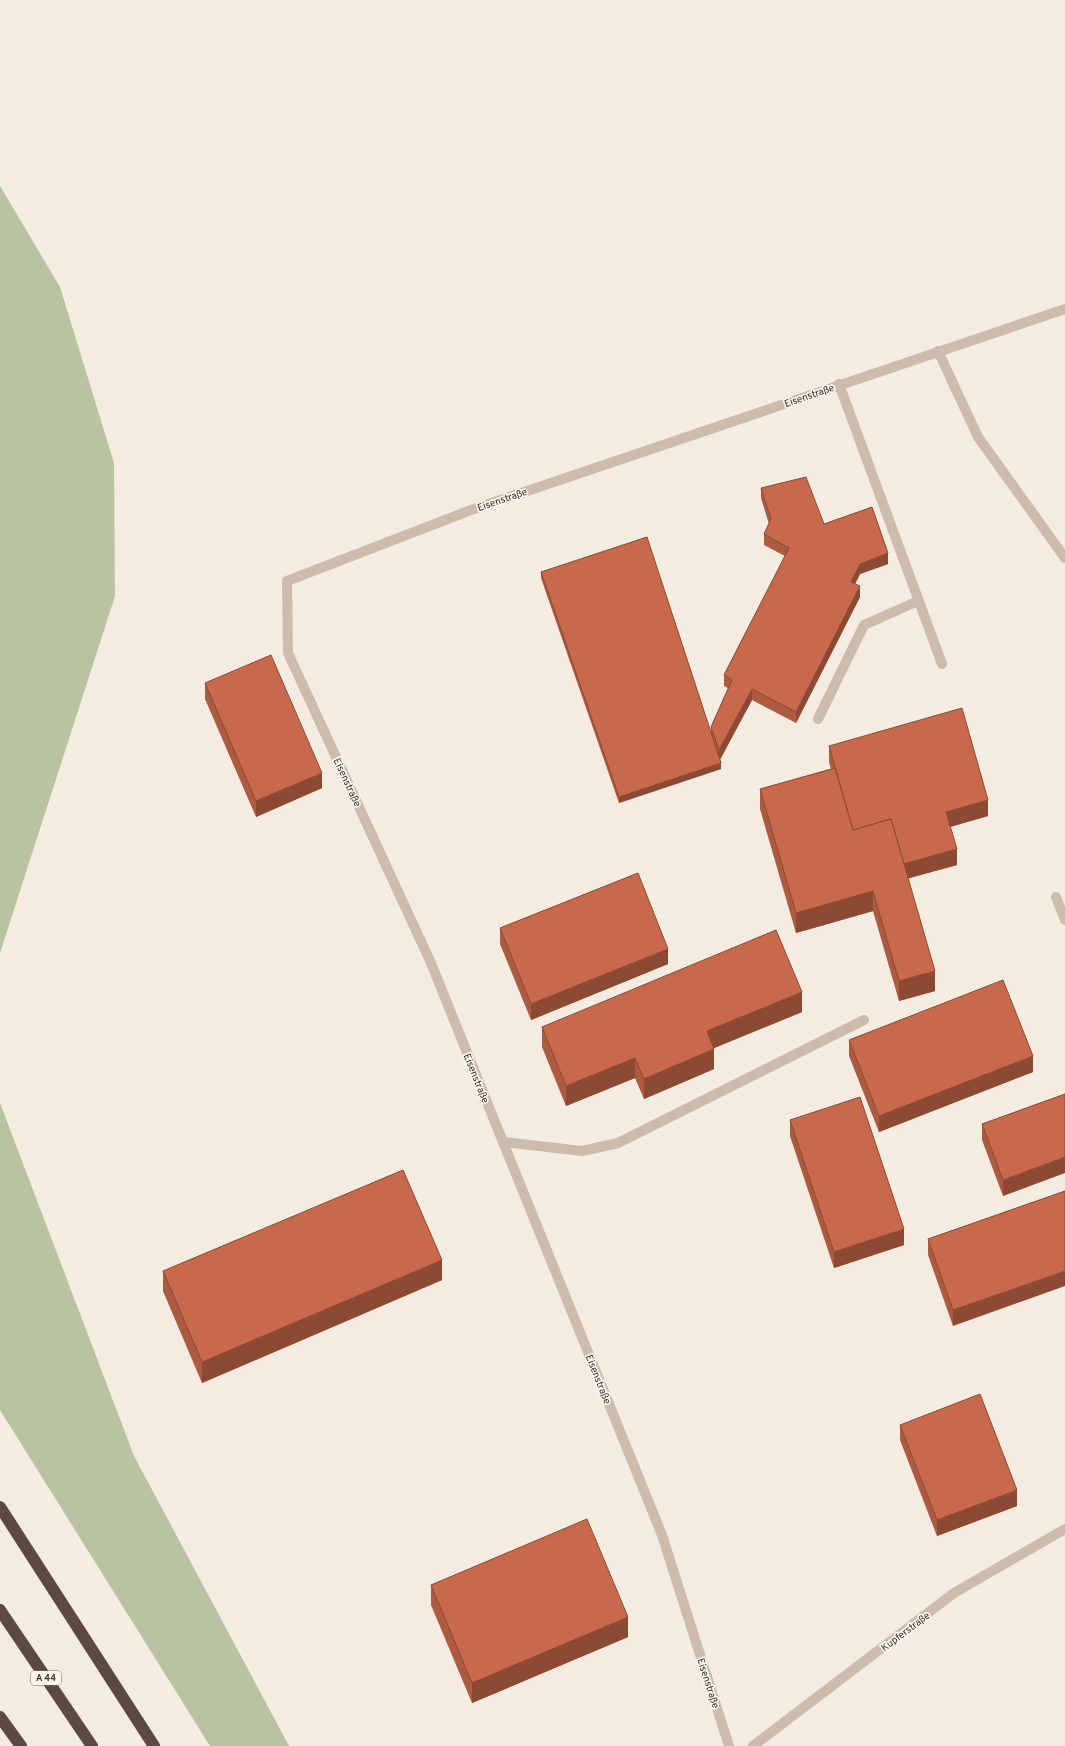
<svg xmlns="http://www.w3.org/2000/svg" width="1065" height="1746" viewBox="0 0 1065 1746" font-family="Overpass,sans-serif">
	<rect width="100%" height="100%" fill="#f4ebe1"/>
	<!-- green -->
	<g fill="#b8c4a0">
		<path d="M0,186L60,287L114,463L115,596L0,953Z"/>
		<path d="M0,1103L134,1456L289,1746H210L0,1410Z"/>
	</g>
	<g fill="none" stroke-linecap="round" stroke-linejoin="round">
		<!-- service -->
		<g stroke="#cdbbac" stroke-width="10">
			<path d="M938,351L978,437L1065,558"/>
			<path d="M839,384L942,664"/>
			<path d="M818,719L864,625L918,601"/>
			<path d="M503,1142L582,1151L618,1143L864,1020"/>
		</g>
		<!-- minor -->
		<g stroke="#cdbbac" stroke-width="10">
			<path d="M1056,897L1065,920"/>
			<path d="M729,1746L662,1535L503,1142L431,963L288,653L287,581L471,510L1065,309"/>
			<path d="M753,1746L954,1593L1065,1529"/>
		</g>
		<!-- motorway -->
		<g stroke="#5c4a42" stroke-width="12">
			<path d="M0,1507L154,1746"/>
			<path d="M0,1610L92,1746"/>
			<path d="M0,1717L21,1746"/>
		</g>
	</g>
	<!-- wall -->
	<g fill="#ac5a40">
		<path d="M761,488L824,524L888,564L860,574L855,584L860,597L796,723L752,700L720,760L721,769L619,803L541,578V572L711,732V727L728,688L724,686V675L785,556L764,545V534L769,524L761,498Z"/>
		<path d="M205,683L322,788L256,817L205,699Z"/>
		<path d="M829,746L988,816L950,827L957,865L908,878L935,991L899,1001L873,911L796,933L760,809V789L831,769L829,762Z"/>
		<path d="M500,928L668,964L531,1020L500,944Z"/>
		<path d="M802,1012L714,1048V1069L644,1099L635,1078L566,1106L542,1047V1027Z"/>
		<path d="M849,1040L1033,1072L879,1132L849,1056Z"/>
		<path d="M1065,1094L1003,1196L982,1140V1124Z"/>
		<path d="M790,1120L904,1245L834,1268L790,1136Z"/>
		<path d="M1065,1191L953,1326L928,1255V1239Z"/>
		<path d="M163,1271L442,1280L202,1383L163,1291Z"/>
		<path d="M900,1425L1017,1506L937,1536L900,1440Z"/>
		<path d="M431,1585L628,1637L472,1703L431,1605Z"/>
	</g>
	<!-- shaded-wall -->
	<g fill="#8c4a34">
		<path d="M888,553V564L860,574L851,592V582L860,564Z"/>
		<path d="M860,586V597L796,723V712Z"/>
		<path d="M752,689V700L719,761V750Z"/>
		<path d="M721,763V769L619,803V797Z"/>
		<path d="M322,773V788L256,817V801Z"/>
		<path d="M988,800V816L946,828V812Z"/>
		<path d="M957,849V865L903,880V864Z"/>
		<path d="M873,891V911L796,933V913Z"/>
		<path d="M668,949V964L531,1020V1004Z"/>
		<path d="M935,971V991L899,1001V981Z"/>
		<path d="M802,992V1012L707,1051V1031Z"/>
		<path d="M714,1049V1069L644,1099V1079Z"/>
		<path d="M1033,1056V1072L879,1132V1116Z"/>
		<path d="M635,1058V1078L566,1106V1086Z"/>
		<path d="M1065,1157V1173L1003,1196V1180Z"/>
		<path d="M904,1229V1245L834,1268V1252Z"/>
		<path d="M442,1260V1280L202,1383V1362Z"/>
		<path d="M1065,1271V1286L953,1326V1310Z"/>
		<path d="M1017,1490V1506L937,1536V1520Z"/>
		<path d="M628,1617V1637L472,1703V1683Z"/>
	</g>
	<!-- building -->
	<g fill="#c8694b" stroke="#8c4a34">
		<path d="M806,477L824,524L872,507L888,553L860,564L851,582L860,586L796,712L752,689L719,750L711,727L732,680L724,675L789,548L764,534L771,519L761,488Z"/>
		<path d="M647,537L721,763L619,797L541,572Z"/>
		<path d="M271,655L322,773L256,801L205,683Z"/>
		<path d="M962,708L988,800L946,812L957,849L904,864L891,819L853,830L829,746Z"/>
		<path d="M835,768L853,830L891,819L935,971L899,981L873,891L796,913L760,789Z"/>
		<path d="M638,873L668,949L531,1004L500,928Z"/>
		<path d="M776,930L802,992L707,1031L714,1049L644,1079L635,1058L566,1086L542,1027Z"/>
		<path d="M1003,980L1033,1056L879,1116L849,1040Z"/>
		<path d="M1065,1094V1157L1003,1180L982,1124Z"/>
		<path d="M860,1097L904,1229L834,1252L790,1120Z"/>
		<path d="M403,1170L442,1260L202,1362L163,1271Z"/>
		<path d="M1065,1191V1271L953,1310L928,1239Z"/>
		<path d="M980,1394L1017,1490L937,1520L900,1425Z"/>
		<path d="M587,1519L628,1617L472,1683L431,1585Z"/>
	</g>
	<g text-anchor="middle" stroke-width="3.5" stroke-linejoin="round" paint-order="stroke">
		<!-- shield labels -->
		<rect fill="#fbf5ee" stroke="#756b66" stroke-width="1" x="31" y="1671" width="30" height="14" rx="3"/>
		<g font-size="9" font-weight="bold" fill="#3b302b">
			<text x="46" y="1681">A 44</text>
		</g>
		<!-- street labels -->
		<g font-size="10" fill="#3b302b" stroke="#fbf5ee">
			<text transform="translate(809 395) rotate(-19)" y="4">Eisenstraße</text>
			<text transform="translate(502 499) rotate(-19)" y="4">Eisenstraße</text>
			<text transform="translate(348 782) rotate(65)" y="4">Eisenstraße</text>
			<text transform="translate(477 1078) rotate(68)" y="4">Eisenstraße</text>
			<text transform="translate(599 1379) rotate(68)" y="4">Eisenstraße</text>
			<text transform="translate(905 1631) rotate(-37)" y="4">Kupferstraße</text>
			<text transform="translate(709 1683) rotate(72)" y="4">Eisenstraße</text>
		</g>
	</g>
</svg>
